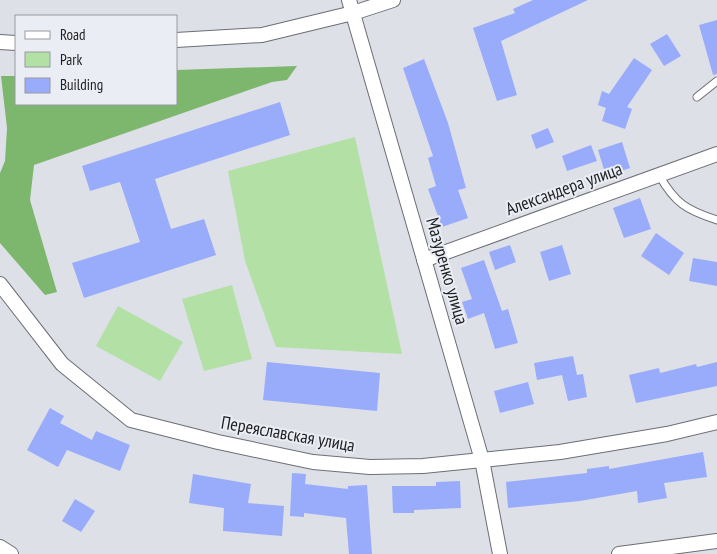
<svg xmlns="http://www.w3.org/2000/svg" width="717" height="554" viewBox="0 0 717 554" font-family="'PT Sans Narrow',sans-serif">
	<rect width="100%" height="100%" fill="#dee0e8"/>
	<!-- green -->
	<g fill="#b2e0a5">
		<path d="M355,137L402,354L276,347L245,261L228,171Z"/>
		<path d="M232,285L252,359L204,371L182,299Z"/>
		<path d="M118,306L183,342L160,381L96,346Z"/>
	</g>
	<!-- forest -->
	<path fill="#7db66d" d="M297,66L287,80L272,82L34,165L30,200L57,292L45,295L0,243V173L5,161L7,128L1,76H16V104H176V70Z"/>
	<!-- building -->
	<g fill="#99abfb">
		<path d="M533,0H588L501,41L517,95L497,101L473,28L515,13L513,9Z"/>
		<path d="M717,20V74L713,75L699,25Z"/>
		<path d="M667,34L681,56L664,66L650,44Z"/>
		<path d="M634,58L652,70L627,107L632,109L625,129L602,121L606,108L598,105L602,91L609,94Z"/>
		<path d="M424,59L448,123L466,188L458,190L468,218L442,227L428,189L436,186L428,158L433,156L403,68Z"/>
		<path d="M280,102L290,135L155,179L171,229L204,219L216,255L84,298L72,263L140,242L120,182L90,191L82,166Z"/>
		<path d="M548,128L554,142L536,149L531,135Z"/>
		<path d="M622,142L630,168L606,176L598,150Z"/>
		<path d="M591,145L597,161L567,171L562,156Z"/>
		<path d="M640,198L651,229L624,238L613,208Z"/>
		<path d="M656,233L684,253L669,275L641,256Z"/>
		<path d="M510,245L516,262L495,270L489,252Z"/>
		<path d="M562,245L571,274L549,281L540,252Z"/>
		<path d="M693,258L717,262V286L689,281Z"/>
		<path d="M484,260L502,311L508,309L518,343L495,349L484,313L468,319L462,302L472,299L461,268Z"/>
		<path d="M573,356L577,375L583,374L587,397L568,401L562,375L537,380L534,363Z"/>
		<path d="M267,362L380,373L377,411L263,400Z"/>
		<path d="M717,362V386L636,403L629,375L659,368L660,373L696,364L697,367Z"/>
		<path d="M528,382L534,404L500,413L494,391Z"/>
		<path d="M50,408L64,416L60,423L92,440L96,431L130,445L120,471L67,450L58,467L27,450Z"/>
		<path d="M703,452L707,477L664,483L667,498L638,503L637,491L580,501L508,508L506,482L587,473V469L609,466V469Z"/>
		<path d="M292,473L306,474L305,484L348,489V486L367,485L372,554H349L346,518L304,513V517L290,516Z"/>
		<path d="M193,474L251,484L248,503L284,506L282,536L223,531L224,508L189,503Z"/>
		<path d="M460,481L461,508L414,510V513H393L392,486H436V482Z"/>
		<path d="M75,499L95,511L81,532L62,521Z"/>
	</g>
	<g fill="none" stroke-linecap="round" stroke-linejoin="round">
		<defs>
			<g id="service">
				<path d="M697,97L717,81"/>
				<path d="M659,175C675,203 686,210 717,220"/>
			</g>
			<g id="minor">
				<path d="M349,0L482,460L500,554"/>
				<path d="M176,40L262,35L353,13L393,0"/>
				<path d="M0,42L16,43"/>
				<path d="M424,260L717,154"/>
				<path d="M0,284L62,364L131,420L218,442L313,462L370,467L423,466L560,452L667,434L717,422"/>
				<path d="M0,547L11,554"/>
				<path d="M619,554L717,541"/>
			</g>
		</defs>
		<!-- service casing -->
		<use href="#service" stroke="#6c6e74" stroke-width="9"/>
		<!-- minor casing -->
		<use href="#minor" stroke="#6c6e74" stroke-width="16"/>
		<!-- service -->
		<use href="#service" stroke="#fff" stroke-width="7"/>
		<!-- minor -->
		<use href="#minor" stroke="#fff" stroke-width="14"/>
	</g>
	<g text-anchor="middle" stroke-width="4" stroke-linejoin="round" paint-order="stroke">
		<!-- street labels -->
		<g font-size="18" fill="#1d1e20" stroke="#ebedf5">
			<text transform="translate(564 189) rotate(-20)" y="6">Александера улица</text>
			<text transform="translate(447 271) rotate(74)" y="6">Мазуренко улица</text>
			<text transform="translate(288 434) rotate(10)" y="6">Переяславская улица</text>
		</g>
	</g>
	<!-- legend -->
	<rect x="15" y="15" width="162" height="90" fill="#ebedf5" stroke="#999aa0"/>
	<rect x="25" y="31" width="25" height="8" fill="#ffffff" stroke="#999aa0"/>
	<text x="60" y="40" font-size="15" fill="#1d1e20">Road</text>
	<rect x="25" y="52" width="25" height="15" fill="#b2e0a5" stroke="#999aa0"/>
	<text x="60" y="65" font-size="15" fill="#1d1e20">Park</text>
	<rect x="25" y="78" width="25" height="15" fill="#99abfb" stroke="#999aa0"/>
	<text x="60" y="90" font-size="15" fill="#1d1e20">Building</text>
</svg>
